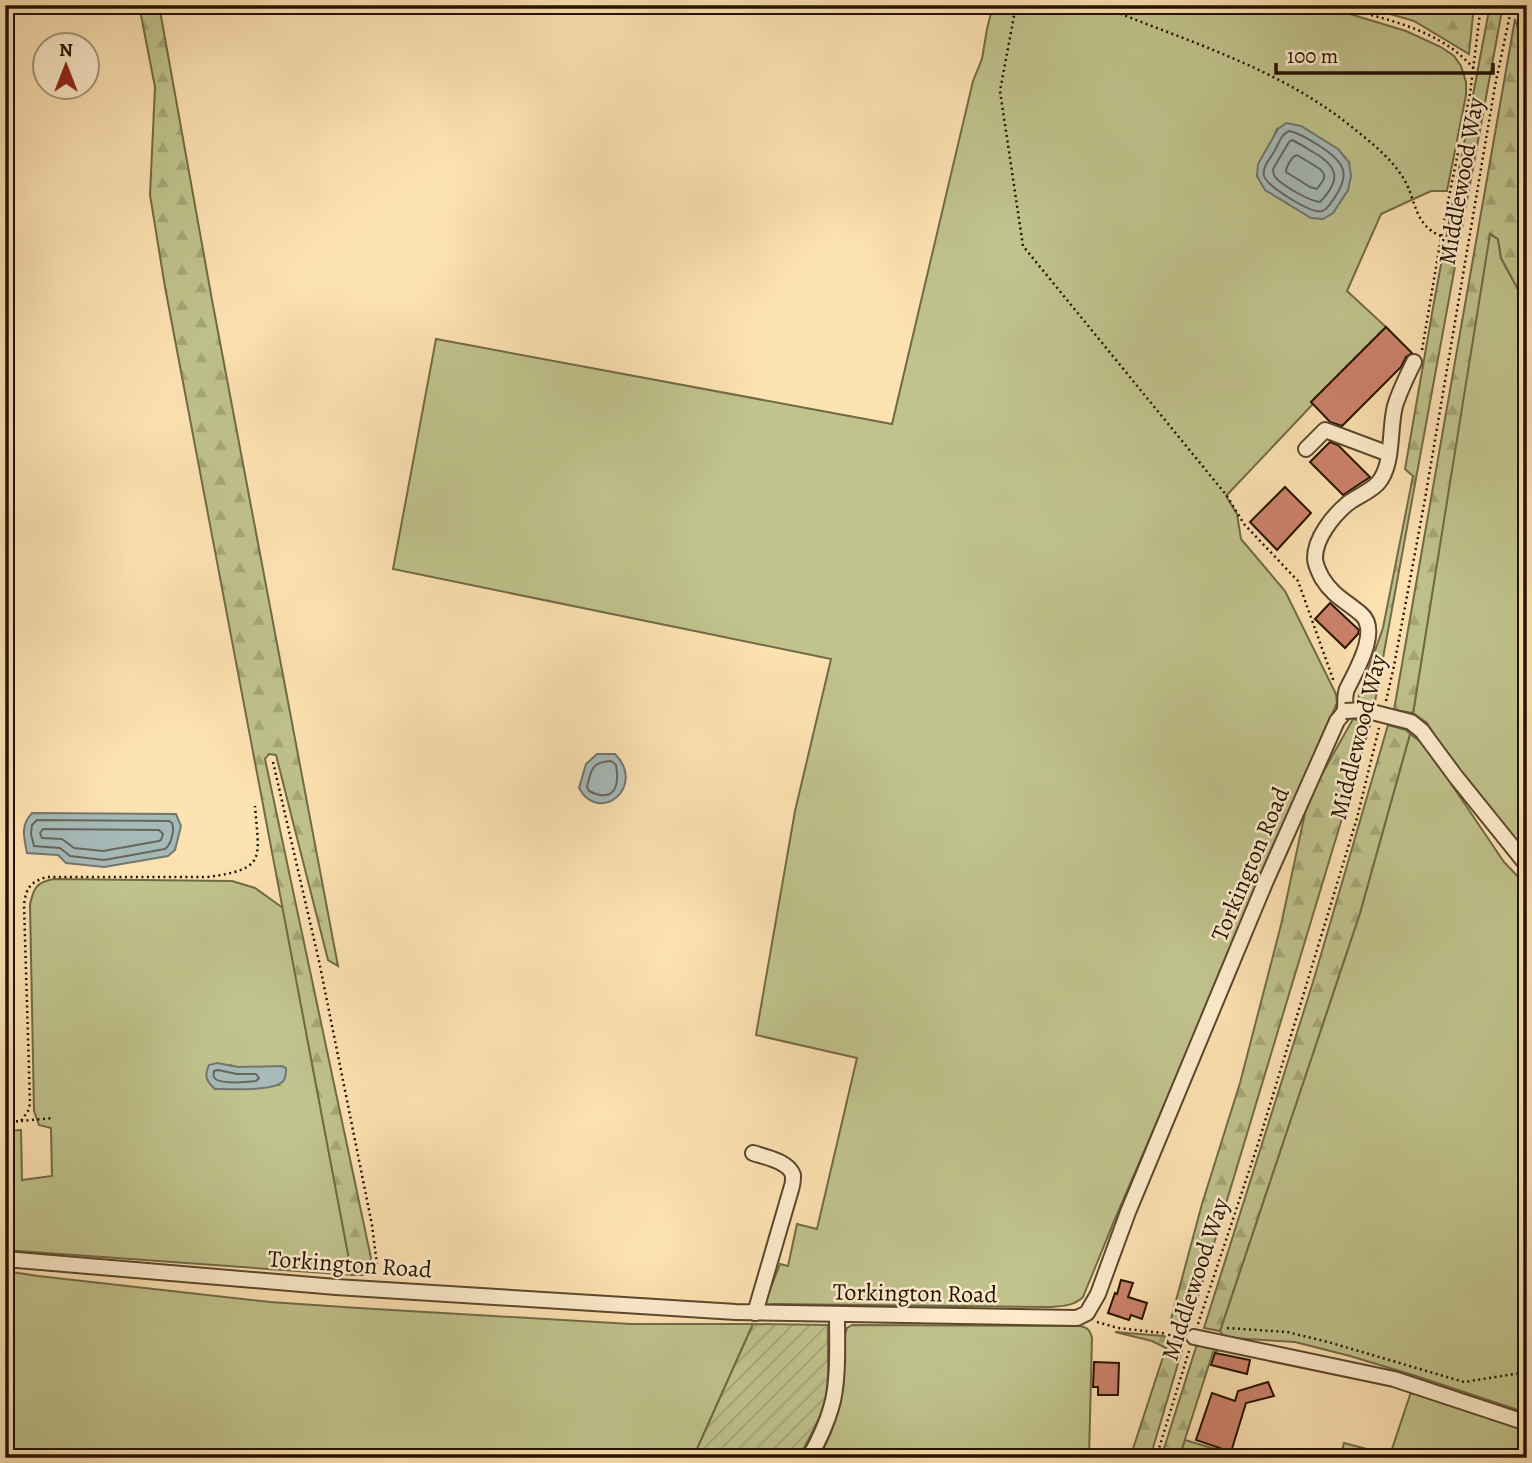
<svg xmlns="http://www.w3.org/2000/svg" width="1532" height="1463" viewBox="0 0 1532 1463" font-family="Alegreya,serif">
	<defs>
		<pattern id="forest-firs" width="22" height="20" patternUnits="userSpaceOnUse" patternTransform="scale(1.75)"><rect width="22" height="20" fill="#c0c38c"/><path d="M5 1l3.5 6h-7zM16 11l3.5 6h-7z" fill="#a5a677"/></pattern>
		<pattern id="garden-furrows" width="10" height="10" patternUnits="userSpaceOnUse" patternTransform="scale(1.75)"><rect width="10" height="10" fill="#c0c38c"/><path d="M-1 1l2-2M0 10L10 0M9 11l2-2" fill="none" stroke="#a5a677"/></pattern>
	</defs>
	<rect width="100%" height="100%" fill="#fde2b2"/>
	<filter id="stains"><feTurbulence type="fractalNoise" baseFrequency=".00286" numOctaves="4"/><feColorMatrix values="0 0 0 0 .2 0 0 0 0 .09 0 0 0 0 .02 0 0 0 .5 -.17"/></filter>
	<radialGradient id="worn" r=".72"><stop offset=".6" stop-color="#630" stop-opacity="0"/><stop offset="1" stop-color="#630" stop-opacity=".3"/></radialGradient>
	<!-- green -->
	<g fill="#c0c38c" stroke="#726a46" stroke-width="2" fill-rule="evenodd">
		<path d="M993,5H1320L1406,31L1441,47L1454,56L1461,66L1466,82V95L1447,191H1431L1381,214L1347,291L1386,327L1311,402L1313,404L1226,496L1237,514L1241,539L1285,591L1336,694L1337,703L1115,1219L1083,1297C1074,1306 1063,1306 1050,1307L774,1304L764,1305L780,1264L788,1266L797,1224L817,1229L857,1058L756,1035L795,811L831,659L393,569L436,339L892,424L973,81L982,59L987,29ZM1277,129L1348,190L1333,213L1323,218L1311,217L1266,190L1257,176Z"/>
		<path d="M1489,234L1498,239L1501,258L1521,295L1527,302V858L1440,744L1427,723L1413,713Z"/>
		<path d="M1410,734L1425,745L1504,862L1527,886V1413L1416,1376L1350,1356L1295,1342L1231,1338L1223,1335L1220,1331L1360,913Z"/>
		<path d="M54,879L232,881L255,888L283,908L352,1275L5,1250V1131L21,1130L22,1180L52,1176L51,1128L39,1125L34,1111L30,904C34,887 37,882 54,879ZM230,1065L278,1085L246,1089H215Z"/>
		<path d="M5,1271L38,1276L270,1302L358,1308L631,1324H753L693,1458H5Z"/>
		<path d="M852,1325L1080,1326C1088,1328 1090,1330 1092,1338L1089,1458H818C843,1418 843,1380 845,1334L847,1328Z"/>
		<path d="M1412,1389L1527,1427V1458H1340L1344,1443L1390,1455Z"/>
		<path d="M1185,1440L1242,1457V1458H1179Z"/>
	</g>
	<!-- forest -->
	<g fill="url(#forest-firs)" stroke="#726a46" stroke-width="2">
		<path d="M139,5H159L212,300L338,966L328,960L276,755L269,754L265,759L371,1258L363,1275H352L165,287L150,195L155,87Z"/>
		<path d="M1359,5H1474L1469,54L1414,21Z"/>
		<path d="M1490,5H1503L1374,707L1357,701L1383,628L1413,476L1405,469L1434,302Z"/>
		<path d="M1515,19L1520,35L1527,33V302L1521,295L1501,258L1498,239L1490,234L1413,713L1394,710Z"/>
		<path d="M1353,719L1371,722L1190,1323H1170L1202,1204L1240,1083L1281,925L1308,799Z"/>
		<path d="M1388,725L1406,730L1410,734L1360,913L1220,1331L1204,1328L1313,982Z"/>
		<path d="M1115,1332L1164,1336L1180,1343L1182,1350L1150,1458H1130L1166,1348L1152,1341Z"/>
		<path d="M1198,1341L1230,1347L1213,1352L1179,1458H1161Z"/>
	</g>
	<!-- garden -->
	<path fill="url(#garden-furrows)" stroke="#726a46" stroke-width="2" d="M753,1324L828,1325C827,1350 831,1384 823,1408C817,1426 807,1442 798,1458H693Z"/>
	<!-- water -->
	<g fill="#a6bab9" stroke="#72776f" stroke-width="2">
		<path d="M1286,123L1301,126L1338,149L1349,162L1351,176L1348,190L1333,213L1323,219L1311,218L1265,190L1257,176L1258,164L1278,129Z"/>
		<path d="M597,754H615C647,787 599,825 579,788L586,764Z"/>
		<path d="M32,813L176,814L181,826L175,850L168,856L104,867L66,863L58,855L27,853C24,837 20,826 32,813Z"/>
		<path d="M217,1063L238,1067L282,1066L286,1068C286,1071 286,1077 284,1080C277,1092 228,1089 215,1089C206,1081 204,1076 209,1065Z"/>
	</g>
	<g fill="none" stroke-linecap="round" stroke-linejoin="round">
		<!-- shore -->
		<g stroke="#66665c" stroke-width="2">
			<path d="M1289,131C1300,133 1308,139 1318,145C1347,163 1352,175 1330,204C1328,207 1326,210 1322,211C1311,214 1268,187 1264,176C1262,167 1270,159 1274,152C1279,144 1280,135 1289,131Z"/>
			<path d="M1292,140C1301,144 1309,150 1318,155C1341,170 1338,183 1320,202C1309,201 1286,187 1278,180C1273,175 1274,175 1273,169L1289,142Z"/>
			<path d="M1297,155L1320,169L1324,174V179L1317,189L1310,187L1286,172C1286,167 1292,156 1297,155Z"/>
			<path d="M611,761L616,765C620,788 613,803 589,791L587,787C591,769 592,762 611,761Z"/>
			<path d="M37,820L169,821L172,823C175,830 171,845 165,849L104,860L70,856L60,848L34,846L31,834L32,825Z"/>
			<path d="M43,829L159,830L163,834L161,840L159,841L103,851L74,848L62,839L42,838L40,833Z"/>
			<path d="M218,1070L237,1074H256L259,1078L256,1081C248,1082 217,1085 214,1077C213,1075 214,1073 214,1071Z"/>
		</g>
		<!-- stream -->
		<path stroke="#72776f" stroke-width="4.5" d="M1519,5L1527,25"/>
	</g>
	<!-- building -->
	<g fill="#cd826c" stroke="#251200" stroke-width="2">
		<path d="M1386,327L1412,353L1406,357L1401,367L1342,426L1330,422L1311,402Z"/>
		<path d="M1330,442L1338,445L1370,477L1343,495L1310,462Z"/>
		<path d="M1285,487L1311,513L1277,550L1250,522Z"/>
		<path d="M1330,603L1359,630L1358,634L1345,648L1315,619Z"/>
		<path d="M1121,1280L1133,1283L1128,1297L1147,1303L1142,1319L1131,1315L1129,1320L1108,1313L1115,1293L1117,1294Z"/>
		<path d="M1215,1353L1250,1360L1247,1374L1211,1365Z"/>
		<path d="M1094,1362L1119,1363L1118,1395H1098V1387H1093Z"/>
		<path d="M1268,1382L1274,1396L1246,1403L1231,1452L1196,1440L1212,1393L1235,1401L1238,1391Z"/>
	</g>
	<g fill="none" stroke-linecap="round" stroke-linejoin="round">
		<defs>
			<g id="minor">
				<path d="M1306,449L1325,430L1389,454"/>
				<path d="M1422,731L1456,777L1527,865"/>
				<path d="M753,1153C765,1157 788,1161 793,1175C793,1176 793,1185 792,1186L755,1313"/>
				<path d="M5,1259L336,1287L736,1312L1077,1318L1087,1313L1098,1294L1128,1212L1265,883L1337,721C1339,718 1342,716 1344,712C1347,705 1343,695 1348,687C1357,669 1380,630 1361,614C1346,601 1333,596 1322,578C1319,572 1315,565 1315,558C1315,538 1333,516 1347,504C1357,496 1370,492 1378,483C1394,465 1389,429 1395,406C1400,390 1407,376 1414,362"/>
				<path d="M1194,1337L1394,1379L1527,1423"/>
				<path d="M809,1458C818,1442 826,1426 831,1408C839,1383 837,1342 837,1315"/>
			</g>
		</defs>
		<!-- minor casing -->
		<use href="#minor" stroke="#5b462c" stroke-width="18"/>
		<!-- path -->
		<g stroke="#251200" stroke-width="2.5" stroke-dasharray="2 3.5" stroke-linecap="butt">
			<path d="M1016,5L1000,91L1023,246L1227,496L1244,524L1298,581L1334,682"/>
			<path d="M1106,5L1121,14C1199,45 1281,71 1348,124C1367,139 1388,155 1402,176C1417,198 1412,224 1441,236"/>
			<path d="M1334,5C1383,19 1440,28 1474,69"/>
			<path d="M1422,350L1443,226L1470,94L1481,5"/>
			<path d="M1386,701L1394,666L1425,499L1495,86L1512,5"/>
			<path d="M273,762L319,961L372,1225L377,1265L371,1277"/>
			<path d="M21,1121L54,1118"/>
			<path d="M5,1122L21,1121L28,1111L30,1104L24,905C26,888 30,882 47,877H208C267,869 259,859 255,806"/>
			<path d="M1097,1322L1118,1328L1180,1335"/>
			<path d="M1198,1324L1259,1141L1357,818L1379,728"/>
			<path d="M1227,1328L1287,1332L1328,1342L1464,1382L1527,1372"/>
			<path d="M1156,1458L1189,1351"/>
		</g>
		<!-- minor -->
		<use href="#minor" stroke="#feeccd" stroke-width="14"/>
		<defs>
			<path id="minor-bridge" d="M1345,711L1364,710L1411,722L1422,731"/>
		</defs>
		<!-- minor-bridge casing -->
		<use href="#minor-bridge" stroke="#5b462c" stroke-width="18" stroke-linecap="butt"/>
		<!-- minor-bridge -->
		<use href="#minor-bridge" stroke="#feeccd" stroke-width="14"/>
	</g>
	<g text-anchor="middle" stroke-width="5" stroke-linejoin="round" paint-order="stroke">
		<!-- street labels -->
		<g font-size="24" fill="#251200" stroke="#feeccd">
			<text transform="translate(1461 181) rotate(-80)" y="8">Middlewood Way</text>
			<text transform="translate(1358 737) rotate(-76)" y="8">Middlewood Way</text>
			<text transform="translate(1250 864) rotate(-67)" y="8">Torkington Road</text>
			<text transform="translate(350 1264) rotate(4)" y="8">Torkington Road</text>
			<text transform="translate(1195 1279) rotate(-72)" y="8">Middlewood Way</text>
			<text transform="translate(915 1293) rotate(1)" y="8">Torkington Road</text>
		</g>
	</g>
	<!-- margin -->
	<rect width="1532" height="1463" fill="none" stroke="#fde2b2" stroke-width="28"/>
	<rect x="7" y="7" width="1518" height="1449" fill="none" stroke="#251200" stroke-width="3.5"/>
	<rect x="14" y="14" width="1504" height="1435" fill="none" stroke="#251200" stroke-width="2"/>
	<!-- north arrow -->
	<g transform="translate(66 66)"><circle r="33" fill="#feeccd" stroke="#a7957b" stroke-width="2"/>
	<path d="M0-5L12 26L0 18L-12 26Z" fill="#8f2418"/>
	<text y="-10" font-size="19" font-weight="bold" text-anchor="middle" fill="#251200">N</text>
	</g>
	<!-- scale -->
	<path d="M1276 63v10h217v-10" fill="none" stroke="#251200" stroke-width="3.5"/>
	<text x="1287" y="63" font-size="21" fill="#251200" stroke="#feeccd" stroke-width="5" paint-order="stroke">100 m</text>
	<rect width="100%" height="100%" filter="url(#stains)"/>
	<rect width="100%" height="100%" fill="url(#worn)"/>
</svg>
